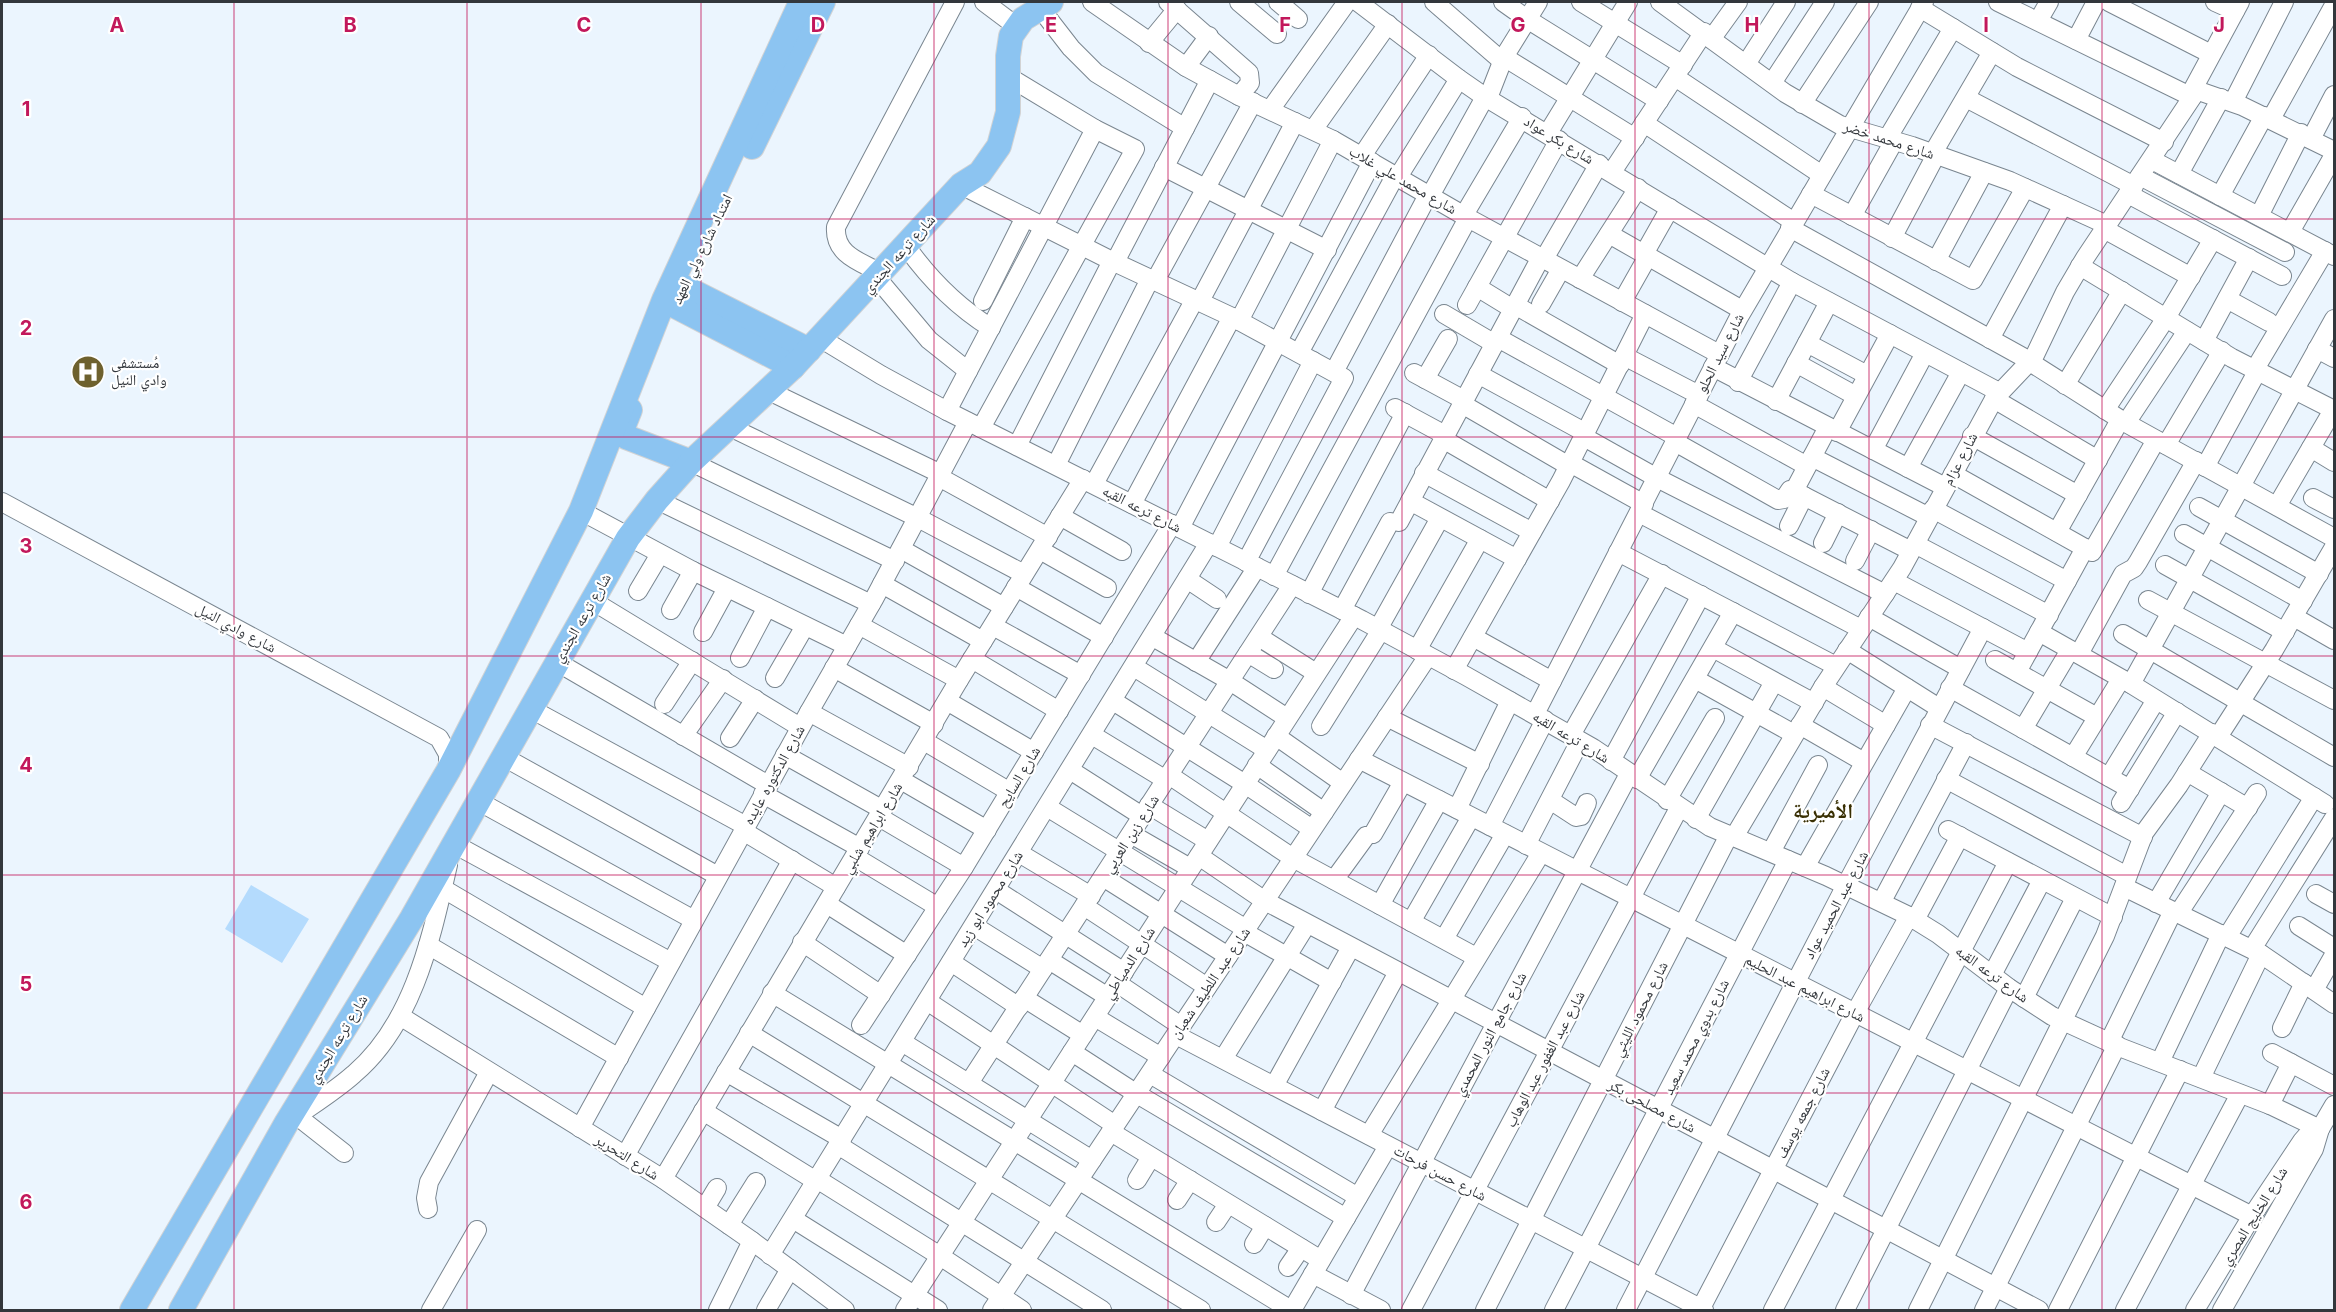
<svg xmlns="http://www.w3.org/2000/svg" width="2336" height="1312" viewBox="0 0 2336 1312" font-family="Inter,'Noto Naskh Arabic',sans-serif">
	<rect width="100%" height="100%" fill="#ebf5fe"/>
	<!-- grass -->
	<path fill="#b4dbfd" d="M251,885L309,919L282,963L225,929Z"/>
	<g fill="none" stroke-linecap="round" stroke-linejoin="round">
		<defs>
			<g id="minor">
				<path d="M984,2L1016,26"/>
				<path d="M1092,2L1186,67L1239,96L1333,140L1468,218L1719,354"/>
				<path d="M1168,2L1249,73L1250,83L1239,96"/>
				<path d="M1239,2L1277,34"/>
				<path d="M1278,2L1298,19"/>
				<path d="M1358,2L1459,79L1485,97L1792,282L1999,392"/>
				<path d="M1434,2L1502,61"/>
				<path d="M1503,2L1527,19L1659,101"/>
				<path d="M1581,2L1683,65"/>
				<path d="M1660,2L1785,93L1840,125L1912,146L2010,181L2107,225"/>
				<path d="M1998,2L2192,97"/>
				<path d="M2109,2L2211,54"/>
				<path d="M2215,2L2235,11"/>
				<path d="M2240,2L2193,89L2242,106L2334,151"/>
				<path d="M1040,8L1071,48L1096,73L1185,128"/>
				<path d="M1920,8L2017,67L2164,142"/>
				<path d="M2038,21L2049,2"/>
				<path d="M1712,38L1738,2"/>
				<path d="M2076,40L2096,2"/>
				<path d="M1149,43L1177,9"/>
				<path d="M1504,57L1635,138"/>
				<path d="M1746,64L1786,2"/>
				<path d="M1186,67L1209,36"/>
				<path d="M1675,77L1822,175"/>
				<path d="M1772,83L1825,2"/>
				<path d="M1488,98L1504,57L1538,2"/>
				<path d="M1966,98L2134,186"/>
				<path d="M2233,102L2284,2"/>
				<path d="M1802,104L1869,2"/>
				<path d="M1270,110L1347,2"/>
				<path d="M2271,119L2334,5"/>
				<path d="M1644,123L1794,222"/>
				<path d="M1313,130L1388,24"/>
				<path d="M1548,133L1628,2"/>
				<path d="M1887,139L1953,28"/>
				<path d="M2311,139L2334,95"/>
				<path d="M1933,153L1992,52"/>
				<path d="M1362,156L1429,55"/>
				<path d="M2152,160L2334,256"/>
				<path d="M1164,167L1327,250"/>
				<path d="M1612,172L1704,32"/>
				<path d="M2179,174L2221,98"/>
				<path d="M2140,176L2285,252"/>
				<path d="M1398,177L1459,79"/>
				<path d="M961,185L1112,261L1232,317L1344,378L1246,562"/>
				<path d="M1811,194L1973,280L2025,188"/>
				<path d="M2128,194L2282,276"/>
				<path d="M1430,196L1485,97"/>
				<path d="M2220,196L2264,116"/>
				<path d="M1464,215L1522,117"/>
				<path d="M1852,216L1894,141"/>
				<path d="M2259,216L2301,133"/>
				<path d="M1790,228L2030,361"/>
				<path d="M2104,229L2191,277"/>
				<path d="M2290,232L2334,155"/>
				<path d="M1609,234L1742,310"/>
				<path d="M1892,238L1936,155"/>
				<path d="M906,246C930,280 956,306 991,328"/>
				<path d="M1644,254L1670,208"/>
				<path d="M1544,259L1599,164"/>
				<path d="M1936,261L1984,172"/>
				<path d="M1115,262L1210,80"/>
				<path d="M2080,266L2232,358L2334,410"/>
				<path d="M881,273C861,262 834,255 836,227L955,2"/>
				<path d="M877,278L929,340L968,371"/>
				<path d="M1580,279L1638,188"/>
				<path d="M1155,281L1253,102"/>
				<path d="M1477,287L1513,309"/>
				<path d="M2227,299L2269,322"/>
				<path d="M983,301L1025,217"/>
				<path d="M1200,301L1295,122"/>
				<path d="M1622,302L1648,256"/>
				<path d="M1541,304L1561,269"/>
				<path d="M1467,305L1559,140"/>
				<path d="M1515,305L1620,365"/>
				<path d="M1444,314L1495,344"/>
				<path d="M1239,321L1333,140"/>
				<path d="M820,338L881,375L947,411L1362,620L1466,676L1593,748L1710,827L1826,876L1909,916L1938,934L2009,988L2052,1016L2122,1048L2270,1105L2320,1129"/>
				<path d="M1498,338L1677,437"/>
				<path d="M1990,339L2063,205"/>
				<path d="M2204,341L2249,258"/>
				<path d="M1807,343L1867,375"/>
				<path d="M2317,349L2334,358"/>
				<path d="M1299,353L1395,176"/>
				<path d="M1624,356L1699,395"/>
				<path d="M2030,362L2126,423L2334,538"/>
				<path d="M1796,363L1856,396"/>
				<path d="M1713,367L1945,487"/>
				<path d="M2255,369L2325,251"/>
				<path d="M1334,372L1428,195"/>
				<path d="M1414,373L1464,400"/>
				<path d="M1478,374L1586,433"/>
				<path d="M1425,379L1448,339"/>
				<path d="M1738,382L1792,282"/>
				<path d="M2065,385L2122,291"/>
				<path d="M769,391L941,474"/>
				<path d="M1994,399L2098,460"/>
				<path d="M1776,401L1829,302"/>
				<path d="M1462,404L1569,466"/>
				<path d="M1694,404L1807,466"/>
				<path d="M1395,408L1445,435"/>
				<path d="M2105,410L2166,318L2213,239"/>
				<path d="M947,411L1095,129"/>
				<path d="M2126,423L2187,331"/>
				<path d="M730,427L918,518L1024,574"/>
				<path d="M981,428L1135,149L1095,129L1009,77"/>
				<path d="M1837,432L1890,334"/>
				<path d="M1972,436L2078,495"/>
				<path d="M1584,437L1657,478L1885,594"/>
				<path d="M1443,439L1550,501"/>
				<path d="M1675,442L1778,500L1784,499L1790,490L1794,491"/>
				<path d="M2166,445L2222,351"/>
				<path d="M1017,446L1112,261"/>
				<path d="M2311,448L2334,462"/>
				<path d="M1873,450L1925,353"/>
				<path d="M1812,457L1929,517"/>
				<path d="M691,462L895,561"/>
				<path d="M1570,463L1644,504"/>
				<path d="M1056,465L1150,279"/>
				<path d="M2205,467L2258,370"/>
				<path d="M1908,468L1961,372"/>
				<path d="M1424,473L1532,532"/>
				<path d="M1953,474L2092,552L2156,440"/>
				<path d="M939,477L1048,537"/>
				<path d="M1094,484L1195,299"/>
				<path d="M1794,491L1911,551"/>
				<path d="M1794,491L1828,427"/>
				<path d="M2313,498L2334,509"/>
				<path d="M657,500L871,604"/>
				<path d="M1410,501L1517,559"/>
				<path d="M2,502L439,738L448,754V771"/>
				<path d="M1132,504L1232,317"/>
				<path d="M2277,506L2333,410"/>
				<path d="M2199,507L2319,574"/>
				<path d="M1933,509L2067,581"/>
				<path d="M581,511L693,571L847,646"/>
				<path d="M1639,513L1861,629"/>
				<path d="M1060,516L1122,551"/>
				<path d="M1399,522L1541,257"/>
				<path d="M1789,526L1804,496"/>
				<path d="M1180,528L1372,162"/>
				<path d="M2057,532L2120,420"/>
				<path d="M2184,534L2303,601"/>
				<path d="M1823,543L1838,513"/>
				<path d="M1915,544L2049,615"/>
				<path d="M1217,547L1313,361"/>
				<path d="M901,549L1004,607"/>
				<path d="M1040,550L1107,588"/>
				<path d="M1618,552L1836,666"/>
				<path d="M1855,561L1871,530"/>
				<path d="M2165,565L2285,632"/>
				<path d="M1274,576L1468,218"/>
				<path d="M1187,579L1217,599"/>
				<path d="M1894,581L2028,652"/>
				<path d="M882,584L983,641"/>
				<path d="M1016,587L1104,637"/>
				<path d="M638,591L660,554"/>
				<path d="M1309,594L1405,413"/>
				<path d="M591,600L800,727"/>
				<path d="M2148,600L2334,700"/>
				<path d="M671,610L693,571"/>
				<path d="M1342,610L1390,522"/>
				<path d="M1869,617L1961,669"/>
				<path d="M2294,617L2334,640"/>
				<path d="M859,625L959,680"/>
				<path d="M993,626L1081,675"/>
				<path d="M1378,629L1440,518"/>
				<path d="M703,632L727,588"/>
				<path d="M2039,632L2131,684L2325,804"/>
				<path d="M2123,634L2334,757"/>
				<path d="M1153,637L1230,681L1287,718"/>
				<path d="M1259,637L1316,673"/>
				<path d="M1473,637L1552,681"/>
				<path d="M1713,648L1814,703"/>
				<path d="M1417,650L1480,539"/>
				<path d="M1847,650L1939,708"/>
				<path d="M1248,653L1274,669"/>
				<path d="M2079,654L2123,574L2134,568L2138,562L2196,461"/>
				<path d="M740,658L767,607"/>
				<path d="M972,659L1059,711"/>
				<path d="M1995,660L2097,717"/>
				<path d="M557,662L768,785"/>
				<path d="M1196,662L1257,567"/>
				<path d="M1134,667L1267,750"/>
				<path d="M834,668L934,724"/>
				<path d="M1454,670L1561,481L1645,314"/>
				<path d="M2017,672L2085,548"/>
				<path d="M775,678L805,626"/>
				<path d="M1695,679L1794,734"/>
				<path d="M2131,684L2334,319"/>
				<path d="M1823,687L1886,725"/>
				<path d="M1950,688L2130,789"/>
				<path d="M947,701L1034,752"/>
				<path d="M1113,701L1245,784L1312,829"/>
				<path d="M664,704L692,661"/>
				<path d="M531,709L746,826"/>
				<path d="M809,712L909,767"/>
				<path d="M1535,714L1739,317L1924,2"/>
				<path d="M1387,717L1480,764"/>
				<path d="M1800,725L1864,762"/>
				<path d="M1930,725L2143,837"/>
				<path d="M1321,726L1381,630"/>
				<path d="M2023,729L2070,650"/>
				<path d="M1092,735L1166,780"/>
				<path d="M1571,735L1662,574"/>
				<path d="M683,736L723,679"/>
				<path d="M1276,736L1343,783"/>
				<path d="M2218,737L2274,650L2334,547"/>
				<path d="M730,738L755,699"/>
				<path d="M924,741L1010,792"/>
				<path d="M785,755L883,810"/>
				<path d="M502,756L718,876"/>
				<path d="M2073,757L2121,679"/>
				<path d="M1359,759L2252,1216"/>
				<path d="M1611,761L1701,595"/>
				<path d="M1257,765L1324,812"/>
				<path d="M1070,770L1142,816"/>
				<path d="M2187,772L2248,808"/>
				<path d="M1169,775L1293,858L1476,957"/>
				<path d="M2109,777L2156,700"/>
				<path d="M1637,779L1733,612"/>
				<path d="M1946,779L2127,876"/>
				<path d="M901,780L987,830"/>
				<path d="M763,794L860,848"/>
				<path d="M1550,800L1576,817L1581,816L1587,803"/>
				<path d="M1667,800L1715,718"/>
				<path d="M478,801L694,920"/>
				<path d="M2121,803L2177,712"/>
				<path d="M1149,805L1208,841"/>
				<path d="M1047,807L1246,929"/>
				<path d="M1457,809L1510,701"/>
				<path d="M879,817L964,867"/>
				<path d="M1696,819L1774,682"/>
				<path d="M1490,826L1545,720"/>
				<path d="M1948,830L2113,917"/>
				<path d="M743,831L836,887"/>
				<path d="M1131,834L1190,868"/>
				<path d="M1373,834L1403,782"/>
				<path d="M1734,837L1823,687L1902,568L1994,399L2034,357L2065,292L2085,258L2197,90"/>
				<path d="M454,844L671,962"/>
				<path d="M1526,845L1580,741"/>
				<path d="M1771,852L1818,765"/>
				<path d="M1019,853L1091,896"/>
				<path d="M1199,856L1265,901L2039,1310"/>
				<path d="M855,857L938,907"/>
				<path d="M1805,867L1907,688"/>
				<path d="M1103,877L1228,956"/>
				<path d="M1334,880L1366,836"/>
				<path d="M2124,887L2261,954L2334,1004"/>
				<path d="M442,888L646,1008"/>
				<path d="M996,890L1124,972"/>
				<path d="M2316,894L2334,904"/>
				<path d="M1882,901L1966,743"/>
				<path d="M2156,903L2221,792"/>
				<path d="M827,904L907,955"/>
				<path d="M1380,905L1439,800"/>
				<path d="M1084,906L1207,987"/>
				<path d="M2178,914L2257,793"/>
				<path d="M1915,920L1960,836"/>
				<path d="M1411,922L1471,817"/>
				<path d="M974,926L1043,969"/>
				<path d="M2299,926L2334,948"/>
				<path d="M1244,932L1332,982"/>
				<path d="M2227,937L2314,797"/>
				<path d="M1444,939L1505,834"/>
				<path d="M802,942L881,995"/>
				<path d="M428,945L619,1058"/>
				<path d="M2252,949L2334,818"/>
				<path d="M1049,960L1108,997"/>
				<path d="M951,962L1019,1007"/>
				<path d="M1992,975L2042,880"/>
				<path d="M1117,983L1181,1026"/>
				<path d="M2314,990L2334,955"/>
				<path d="M772,993L1291,1310"/>
				<path d="M1024,998L1083,1035"/>
				<path d="M2024,998L2075,898"/>
				<path d="M927,1001L1115,1125"/>
				<path d="M400,1016L663,1179L752,1241L845,1310"/>
				<path d="M1095,1017L1161,1057"/>
				<path d="M861,1025L964,867L1172,524"/>
				<path d="M2282,1028L2304,983"/>
				<path d="M749,1033L1201,1310"/>
				<path d="M1176,1035L1704,1310"/>
				<path d="M902,1042L1092,1160"/>
				<path d="M2109,1042L2173,911"/>
				<path d="M1072,1052L1137,1094L1346,1218"/>
				<path d="M2272,1053L2334,1086"/>
				<path d="M1223,1059L1307,924"/>
				<path d="M2160,1062L2221,934"/>
				<path d="M726,1072L842,1139"/>
				<path d="M1150,1074L1358,1197"/>
				<path d="M2201,1078L2261,954"/>
				<path d="M969,1083L1292,585"/>
				<path d="M1274,1086L1351,947"/>
				<path d="M2270,1105L2291,1063"/>
				<path d="M703,1111L816,1181"/>
				<path d="M1322,1111L1398,972"/>
				<path d="M297,1116L344,1153"/>
				<path d="M291,1120C312,1105 335,1091 354,1074C414,1023 431,938 448,865"/>
				<path d="M580,1128L809,712L874,599L968,422"/>
				<path d="M1111,1132L1321,1260"/>
				<path d="M1369,1135L1541,853"/>
				<path d="M838,1145L1102,1310"/>
				<path d="M625,1156L792,860"/>
				<path d="M663,1179L959,680L1083,479"/>
				<path d="M817,1179L940,1256L1022,1310"/>
				<path d="M1137,1180L1151,1157"/>
				<path d="M1177,1200L1190,1180"/>
				<path d="M705,1208L717,1188"/>
				<path d="M428,1209L426,1198L429,1182L489,1072"/>
				<path d="M793,1219L938,1310"/>
				<path d="M1216,1222L1228,1204"/>
				<path d="M729,1225L756,1182"/>
				<path d="M1254,1244L1265,1226"/>
				<path d="M770,1255L1209,543"/>
				<path d="M1288,1267L1301,1248"/>
				<path d="M1313,1274L1381,1310"/>
				<path d="M1351,1295L1629,774"/>
				<path d="M431,1310L477,1230"/>
				<path d="M718,1310L752,1241"/>
				<path d="M766,1310L790,1269"/>
				<path d="M905,1310L1354,616"/>
				<path d="M992,1310L1428,656"/>
				<path d="M1292,1310L1388,1146"/>
				<path d="M1411,1310L1679,808"/>
				<path d="M1485,1310L1729,835"/>
				<path d="M1554,1310L1788,860"/>
				<path d="M1626,1310L1846,885L1983,628"/>
				<path d="M1700,1310L1855,1013L1909,916"/>
				<path d="M1773,1310L2008,862"/>
				<path d="M1845,1310L2009,988"/>
				<path d="M1918,1310L2105,936L2144,833L2179,785L2212,733"/>
				<path d="M1984,1310L2117,1045"/>
				<path d="M2058,1310L2180,1070"/>
				<path d="M2125,1310L2240,1094"/>
				<path d="M2195,1310L2252,1216L2302,1141L2309,1133L2320,1129"/>
				<path d="M2222,1310L2314,1149L2320,1129L2334,1105"/>
			</g>
			<g id="major">
				<path d="M752,147L823,2"/>
				<path d="M684,287L809,350"/>
				<path d="M675,306L793,367"/>
				<path d="M630,410L622,430L626,437L691,462"/>
				<path d="M132,1310L448,771L581,511L664,300L801,2"/>
				<path d="M181,1310L287,1122L412,918L628,538L657,500L691,462L793,367L961,185L980,173L999,146L1008,112V56L1011,36L1023,19L1051,2"/>
			</g>
		</defs>
		<!-- minor casing -->
		<use href="#minor" stroke="#7a8690" stroke-width="20"/>
		<!-- major casing -->
		<use href="#major" stroke="#d2d3d4" stroke-width="26"/>
		<!-- minor -->
		<use href="#minor" stroke="#fff" stroke-width="18"/>
		<!-- major -->
		<use href="#major" stroke="#8cc4f1" stroke-width="24"/>
	</g>
	<!-- grid -->
	<path fill="none" stroke="#c2185b" stroke-width="1.5" stroke-opacity="0.55" d="M234,2V1310M467,2V1310M701,2V1310M934,2V1310M1168,2V1310M1402,2V1310M1635,2V1310M1869,2V1310M2102,2V1310M2,219H2334M2,437H2334M2,656H2334M2,875H2334M2,1093H2334"/>
	<!-- icons -->
	<defs>
		<symbol id="hospital-disc" viewBox="-11 -11 22 22"><circle r="9.5" fill="#6e612e" stroke="#fff"/><path d="M-5-5h3v3.5h4V-5h3V5h-3V1.5h-4V5h-3Z" fill="#fff"/></symbol>
	</defs>
	<g fill-rule="evenodd">
		<use href="#hospital-disc" x="69" y="353" width="38" height="38"/>
	</g>
	<g text-anchor="middle" stroke-width="4.5" stroke-linejoin="round" paint-order="stroke">
		<!-- street labels -->
		<g font-size="15" fill="#33373c" stroke="#fff">
			<text transform="translate(1559 140) rotate(31)" y="5">شارع بكر عواد</text>
			<text transform="translate(1889 140) rotate(18)" y="5">شارع محمد خضر</text>
			<text transform="translate(1403 180) rotate(30)" y="5">شارع محمد علي غلاب</text>
			<text transform="translate(702 249) rotate(-64)" y="5">امتداد شارع ولي العهد</text>
			<text transform="translate(899 254) rotate(-48)" y="5">شارع ترعه الجندي</text>
			<text transform="translate(1720 353) rotate(-63)" y="5">شارع سيد الحلو</text>
			<text transform="translate(1960 459) rotate(-62)" y="5">شارع عزام</text>
			<text transform="translate(1142 509) rotate(27)" y="5">شارع ترعه القبه</text>
			<text transform="translate(582 618) rotate(-60)" y="5">شارع ترعه الجندي</text>
			<text transform="translate(236 628) rotate(28)" y="5">شارع وادي النيل</text>
			<text transform="translate(1571 737) rotate(31)" y="5">شارع ترعه القبه</text>
			<text transform="translate(774 775) rotate(-61)" y="5">شارع الدكتوره عايده</text>
			<text transform="translate(1019 777) rotate(-59)" y="5">شارع السايح</text>
			<text transform="translate(872 828) rotate(-59)" y="5">شارع ابراهيم شلبي</text>
			<text transform="translate(1131 834) rotate(-57)" y="5">شارع زين العربي</text>
			<text transform="translate(990 899) rotate(-58)" y="5">شارع محمود ابو زيد</text>
			<text transform="translate(1836 905) rotate(-62)" y="5">شارع عبد الحميد عواد</text>
			<text transform="translate(1129 963) rotate(-57)" y="5">شارع الدمياطي</text>
			<text transform="translate(1992 974) rotate(36)" y="5">شارع ترعه القبه</text>
			<text transform="translate(1210 983) rotate(-56)" y="5">شارع عبد اللطيف شعبان</text>
			<text transform="translate(1805 988) rotate(27)" y="5">شارع ابراهيم عبد الحليم</text>
			<text transform="translate(1640 1009) rotate(-63)" y="5">شارع محمود الليثي</text>
			<text transform="translate(1490 1034) rotate(-62)" y="5">شارع جامع النور المحمدي</text>
			<text transform="translate(1696 1037) rotate(-63)" y="5">شارع بدوي محمد سعيد</text>
			<text transform="translate(338 1039) rotate(-59)" y="5">شارع ترعه الجندي</text>
			<text transform="translate(1545 1059) rotate(-62)" y="5">شارع عبد الغفور عبد الوهاب</text>
			<text transform="translate(1652 1106) rotate(28)" y="5">شارع مصلحى بكر</text>
			<text transform="translate(1803 1113) rotate(-63)" y="5">شارع جمعه يوسف</text>
			<text transform="translate(627 1157) rotate(32)" y="5">شارع التحرير</text>
			<text transform="translate(1440 1173) rotate(28)" y="5">شارع حسن فرحات</text>
			<text transform="translate(2254 1216) rotate(-58)" y="5">شارع الخليج المصري</text>
		</g>
		<!-- poi labels -->
		<g font-size="15" fill="#33373c" stroke="#fff" text-anchor="start">
			<text x="111" y="368">مُستشفى<tspan x="111" dy="17">وادي النيل</tspan></text>
		</g>
		<!-- district labels -->
		<g font-size="21" font-weight="bold" fill="#382f03" stroke="#fff">
			<text x="1823" y="818">الأميرية</text>
		</g>
	</g>
	<g font-size="20" text-anchor="middle" font-weight="bold" fill="#c2185b" stroke="#fff" stroke-width="4.5" stroke-linejoin="round" paint-order="stroke">
		<text x="117" y="32">A</text>
		<text x="350" y="32">B</text>
		<text x="584" y="32">C</text>
		<text x="818" y="32">D</text>
		<text x="1051" y="32">E</text>
		<text x="1285" y="32">F</text>
		<text x="1518" y="32">G</text>
		<text x="1752" y="32">H</text>
		<text x="1986" y="32">I</text>
		<text x="2219" y="32">J</text>
		<text x="26" y="116">1</text>
		<text x="26" y="335">2</text>
		<text x="26" y="553">3</text>
		<text x="26" y="772">4</text>
		<text x="26" y="991">5</text>
		<text x="26" y="1209">6</text>
	</g>
	<!-- border -->
	<rect width="2336" height="1312" fill="none" stroke="#33373c" stroke-width="6"/>
</svg>
